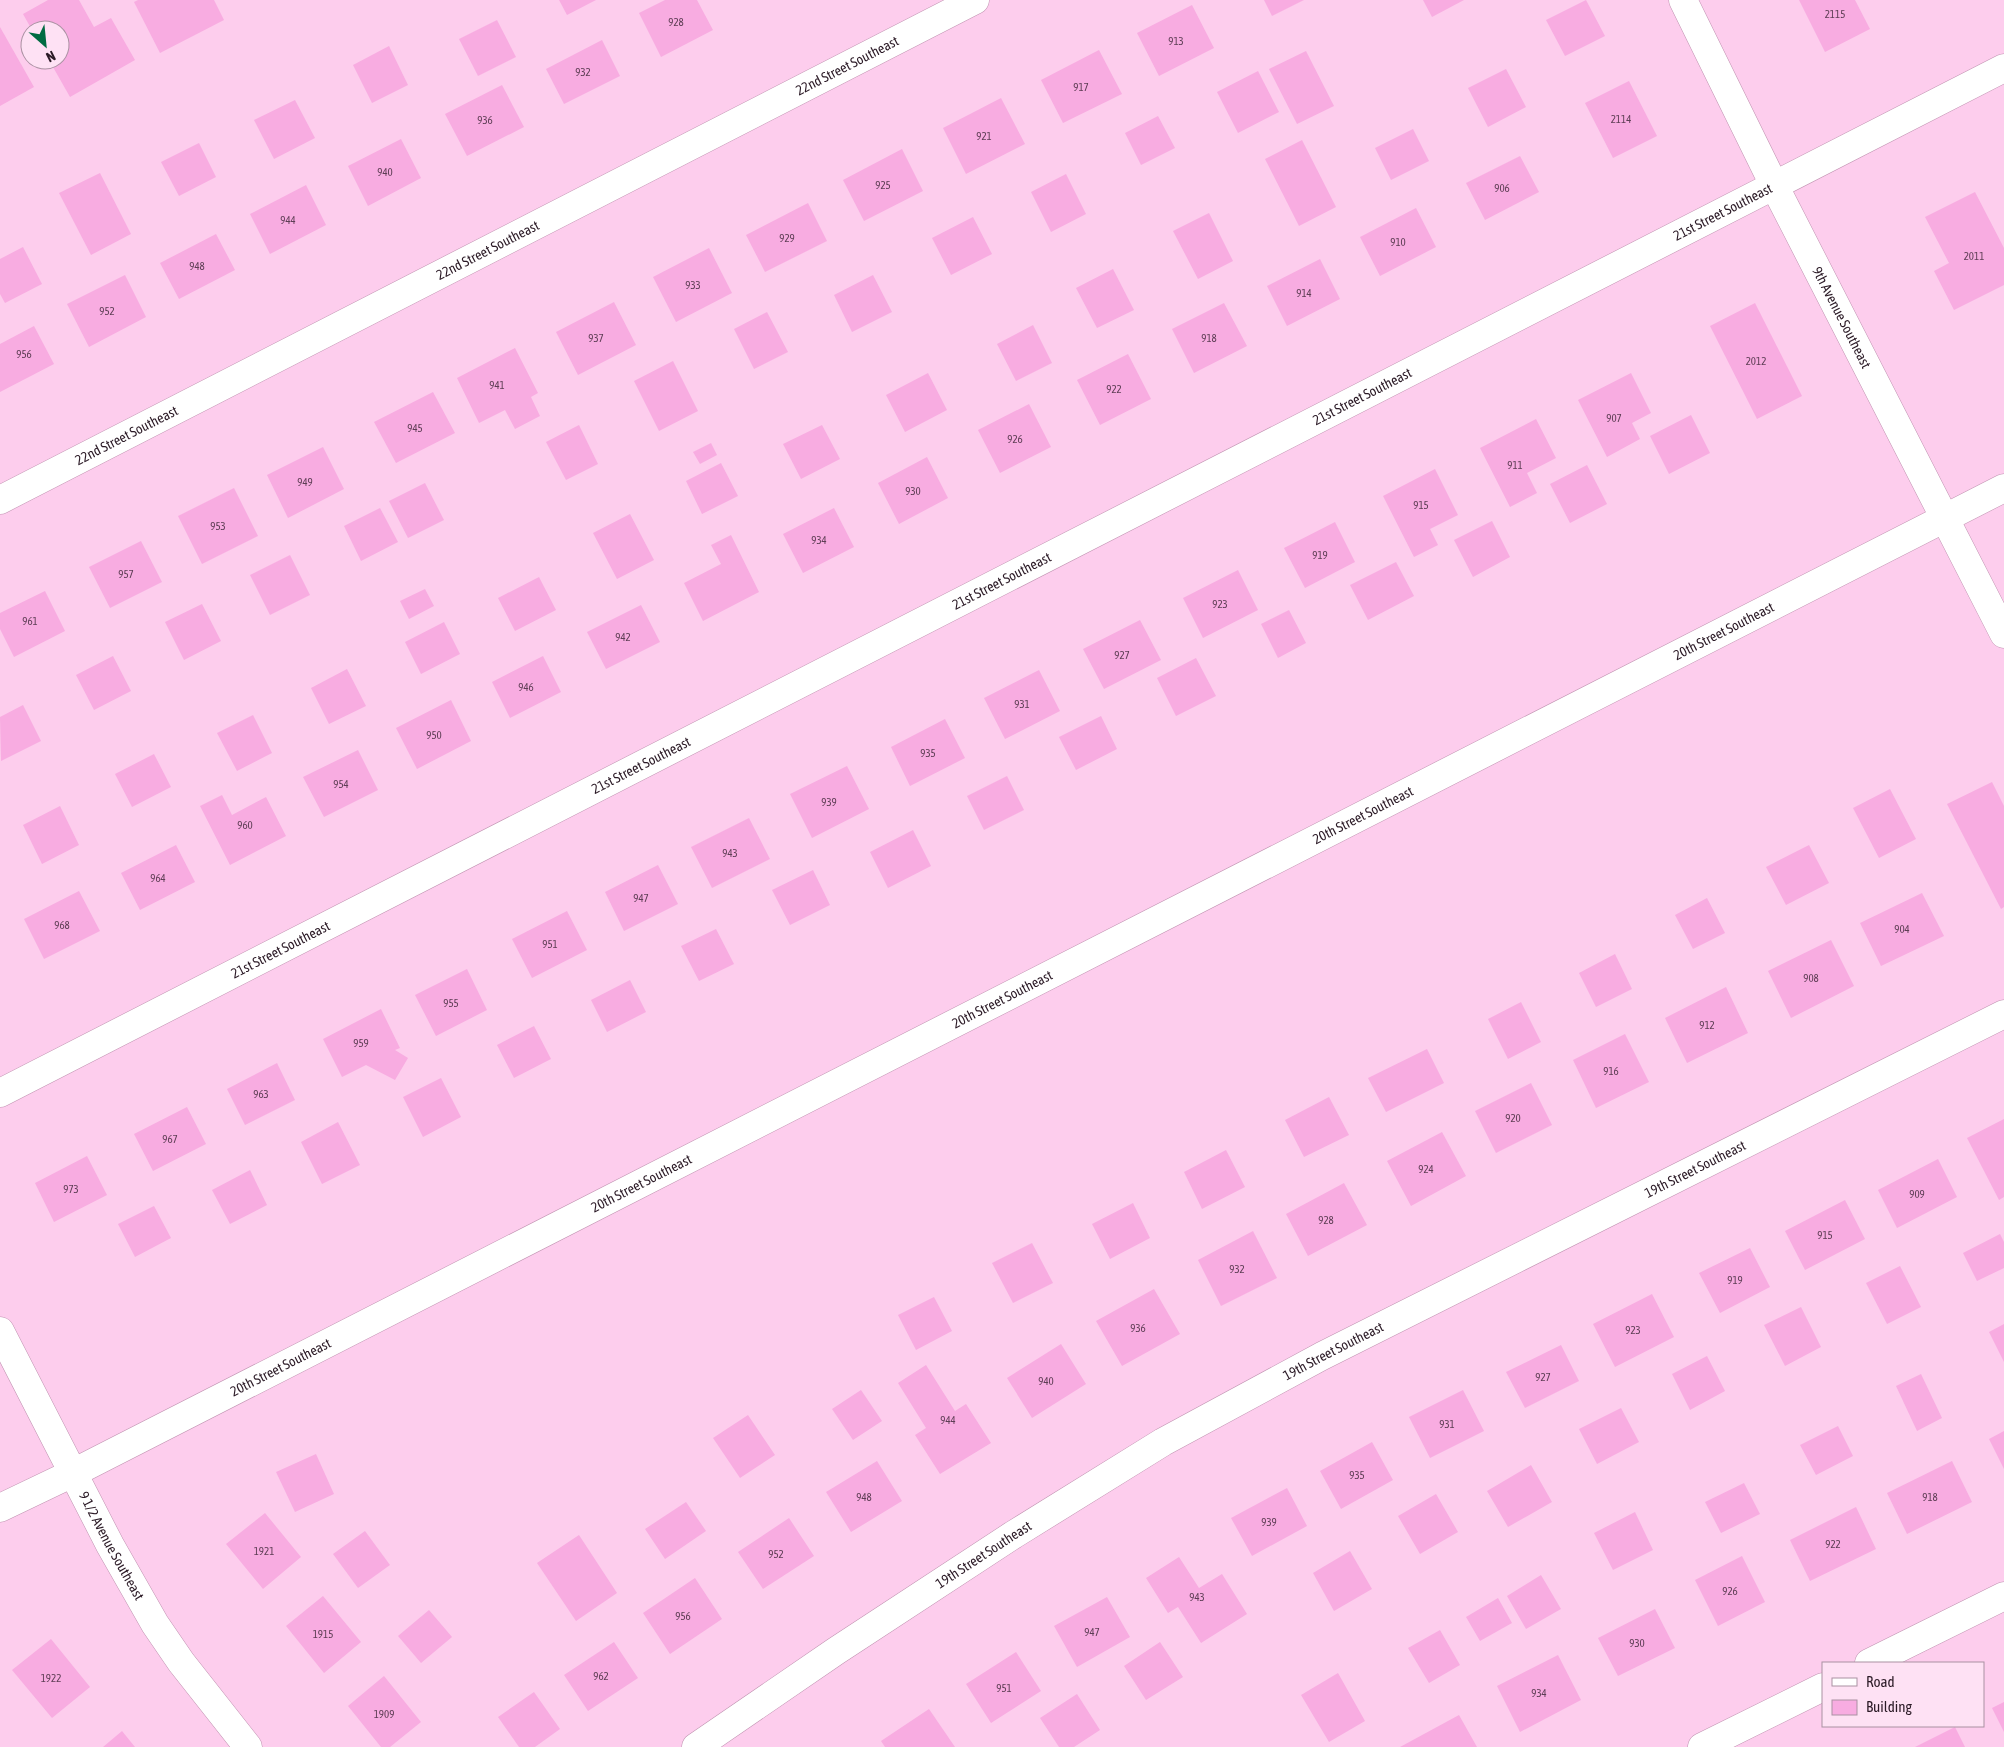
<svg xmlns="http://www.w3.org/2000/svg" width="2004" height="1747" viewBox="0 0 2004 1747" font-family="'Asap Condensed',sans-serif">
	<rect width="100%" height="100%" fill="#fdcded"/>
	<!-- building -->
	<g fill="#f8ace1">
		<path d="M48,0H79L94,27L111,18L135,60L70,97L49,60H60V30H32L23,14Z"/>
		<path d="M138,0H214L224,20L160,53L134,2Z"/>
		<path d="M559,0H596L567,15Z"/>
		<path d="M665,0H697L713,30L661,57L639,13Z"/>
		<path d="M1264,0H1304L1272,16Z"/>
		<path d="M1423,0H1464L1432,17Z"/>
		<path d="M1586,0L1605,36L1565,56L1546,20Z"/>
		<path d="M1799,0H1855L1870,29L1825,52Z"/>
		<path d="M1192,5L1214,48L1159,76L1137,33Z"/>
		<path d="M497,20L516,57L478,76L459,39Z"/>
		<path d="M0,27L34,87L0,106Z"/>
		<path d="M602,40L620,76L564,104L546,69Z"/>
		<path d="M389,46L408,85L372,103L353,65Z"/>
		<path d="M1099,50L1122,94L1063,123L1041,80Z"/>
		<path d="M1306,51L1334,106L1297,124L1269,69Z"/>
		<path d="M1506,69L1526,107L1488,127L1468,88Z"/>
		<path d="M1258,71L1279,112L1238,133L1217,92Z"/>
		<path d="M1629,81L1657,136L1613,158L1585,103Z"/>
		<path d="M502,85L524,127L467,156L445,114Z"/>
		<path d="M1001,98L1025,144L966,174L943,128Z"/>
		<path d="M295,100L315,138L274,159L254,120Z"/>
		<path d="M1158,116L1175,148L1141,165L1125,133Z"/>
		<path d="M1413,129L1429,161L1391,180L1375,148Z"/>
		<path d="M401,139L421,178L368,206L348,166Z"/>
		<path d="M1302,140L1336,207L1299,226L1265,159Z"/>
		<path d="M199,143L216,177L179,196L161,162Z"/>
		<path d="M902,149L923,191L864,221L843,180Z"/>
		<path d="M1520,156L1539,192L1485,220L1466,183Z"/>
		<path d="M100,173L131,234L91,255L59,193Z"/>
		<path d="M1066,174L1086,214L1051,232L1031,192Z"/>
		<path d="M306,185L326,225L270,254L250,214Z"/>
		<path d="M1975,192L2004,248V285L1954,310L1934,271L1949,263L1925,217Z"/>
		<path d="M808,203L827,241L765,272L746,235Z"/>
		<path d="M1416,208L1436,247L1380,276L1360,237Z"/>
		<path d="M1209,213L1233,261L1198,279L1173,231Z"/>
		<path d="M973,217L992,254L951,275L932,238Z"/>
		<path d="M216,234L235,270L179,299L160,263Z"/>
		<path d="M23,247L42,284L5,303L0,294V259Z"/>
		<path d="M709,248L732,293L676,322L653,277Z"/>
		<path d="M1320,259L1340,299L1287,326L1267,286Z"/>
		<path d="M1113,269L1134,310L1097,328L1076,288Z"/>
		<path d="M125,275L146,317L89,347L67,304Z"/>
		<path d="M873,275L892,312L852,332L834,295Z"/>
		<path d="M614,302L636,345L578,375L556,332Z"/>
		<path d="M1224,303L1247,346L1194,373L1172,329Z"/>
		<path d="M1755,303L1802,396L1757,419L1710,326Z"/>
		<path d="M767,312L788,352L754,369L734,329Z"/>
		<path d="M1033,325L1052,363L1016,381L997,344Z"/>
		<path d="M34,326L54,364L0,392V344Z"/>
		<path d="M515,348L538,393L531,397L540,416L515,429L505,410L479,423L457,378Z"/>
		<path d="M1128,354L1151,399L1100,425L1077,380Z"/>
		<path d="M673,361L698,411L659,431L634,381Z"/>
		<path d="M928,373L947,410L905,432L886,395Z"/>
		<path d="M1631,373L1651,413L1632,423L1640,439L1607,457L1578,400Z"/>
		<path d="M433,392L455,433L396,463L374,422Z"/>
		<path d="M1029,404L1051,447L1000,473L978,430Z"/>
		<path d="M1691,415L1710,453L1669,474L1650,436Z"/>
		<path d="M1536,419L1556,458L1527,473L1537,493L1510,507L1480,448Z"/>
		<path d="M579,425L598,464L566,480L546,442Z"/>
		<path d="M822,425L840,459L801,479L783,444Z"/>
		<path d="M711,443L717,455L700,464L693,452Z"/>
		<path d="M323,447L344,489L288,518L267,475Z"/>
		<path d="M927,457L948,498L899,524L878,483Z"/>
		<path d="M721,463L738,496L702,514L686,481Z"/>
		<path d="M1587,465L1607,504L1570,523L1550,484Z"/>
		<path d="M1435,469L1458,515L1430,529L1438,545L1414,557L1383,496Z"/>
		<path d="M425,483L444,520L408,538L389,501Z"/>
		<path d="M234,488L258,536L202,564L178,516Z"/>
		<path d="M380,508L398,542L361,561L344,526Z"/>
		<path d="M834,508L854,547L803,573L783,534Z"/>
		<path d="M630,514L654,560L617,579L593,533Z"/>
		<path d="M1492,521L1510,557L1473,577L1454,540Z"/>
		<path d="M1335,522L1355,562L1305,588L1284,548Z"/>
		<path d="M731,535L759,592L703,621L684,583L721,564L711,545Z"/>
		<path d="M141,541L162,582L110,608L89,567Z"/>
		<path d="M290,555L310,595L270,615L250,575Z"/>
		<path d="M1396,562L1414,596L1368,620L1350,585Z"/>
		<path d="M1238,570L1258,610L1203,638L1183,598Z"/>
		<path d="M539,577L556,610L515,631L498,598Z"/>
		<path d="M425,589L434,606L409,619L400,601Z"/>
		<path d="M45,591L65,631L14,657L0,629V613Z"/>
		<path d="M202,604L221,641L184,660L165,622Z"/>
		<path d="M641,605L660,642L606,669L587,632Z"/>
		<path d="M1289,610L1306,643L1278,658L1261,624Z"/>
		<path d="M1140,620L1161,660L1104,689L1083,649Z"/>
		<path d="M444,622L460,654L421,674L405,642Z"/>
		<path d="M113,656L131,691L94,710L76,675Z"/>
		<path d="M543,656L561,692L510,718L492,682Z"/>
		<path d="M1196,658L1216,696L1176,716L1157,678Z"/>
		<path d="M347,669L366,706L329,724L311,688Z"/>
		<path d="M1039,670L1060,711L1005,739L984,698Z"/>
		<path d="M451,700L471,741L417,769L396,728Z"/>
		<path d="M23,705L41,741L1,761L0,717Z"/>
		<path d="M253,715L272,753L237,771L217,733Z"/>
		<path d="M1101,716L1117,749L1076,770L1059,737Z"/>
		<path d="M945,719L965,758L910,786L891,747Z"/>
		<path d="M358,750L378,790L324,817L303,777Z"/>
		<path d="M154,754L171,787L132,807L115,774Z"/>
		<path d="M847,766L869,809L812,838L790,794Z"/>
		<path d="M1007,776L1024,810L984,830L967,796Z"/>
		<path d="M1992,782L2004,806V907L2001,909L1947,804Z"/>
		<path d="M1890,789L1916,839L1879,858L1853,808Z"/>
		<path d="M222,795L232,815L266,797L286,836L230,865L200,806Z"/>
		<path d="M60,806L79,845L42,864L23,825Z"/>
		<path d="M749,818L770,859L712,888L691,847Z"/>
		<path d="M913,830L931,866L888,888L870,852Z"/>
		<path d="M176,845L195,882L140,910L121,873Z"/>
		<path d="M1809,845L1829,883L1786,905L1766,867Z"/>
		<path d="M658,865L678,904L624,931L605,892Z"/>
		<path d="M813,870L830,905L790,925L772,890Z"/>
		<path d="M79,891L100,931L44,959L24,919Z"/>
		<path d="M1922,893L1944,936L1881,966L1860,923Z"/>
		<path d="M1707,898L1725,933L1693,949L1675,915Z"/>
		<path d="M567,911L587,950L532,978L512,939Z"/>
		<path d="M716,929L734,964L699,981L681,946Z"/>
		<path d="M1831,940L1854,986L1791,1018L1768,971Z"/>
		<path d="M1615,954L1632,989L1596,1007L1579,973Z"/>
		<path d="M467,969L487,1010L436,1036L415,995Z"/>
		<path d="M630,980L646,1012L607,1032L591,1000Z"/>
		<path d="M1726,987L1748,1033L1687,1063L1665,1018Z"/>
		<path d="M1521,1002L1541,1042L1508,1059L1488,1019Z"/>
		<path d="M381,1009L400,1048L395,1050L408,1058L395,1080L366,1065L342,1077L323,1039Z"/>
		<path d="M534,1026L551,1059L514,1078L497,1045Z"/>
		<path d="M1625,1034L1649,1082L1596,1108L1573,1060Z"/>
		<path d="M1427,1049L1444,1083L1386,1112L1368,1078Z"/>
		<path d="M277,1063L295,1100L245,1125L227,1089Z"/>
		<path d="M441,1078L461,1117L423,1137L403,1097Z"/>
		<path d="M1531,1083L1552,1125L1496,1153L1475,1111Z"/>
		<path d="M1329,1097L1349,1135L1304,1157L1285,1120Z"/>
		<path d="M187,1107L206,1144L153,1171L134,1134Z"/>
		<path d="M2004,1119V1197L1999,1200L1967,1138Z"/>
		<path d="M338,1122L360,1165L322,1184L301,1142Z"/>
		<path d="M1442,1132L1466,1176L1411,1206L1387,1161Z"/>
		<path d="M1226,1150L1245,1187L1202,1209L1184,1172Z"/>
		<path d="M87,1156L107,1195L54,1222L35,1183Z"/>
		<path d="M1938,1159L1957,1197L1897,1228L1878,1190Z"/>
		<path d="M250,1170L267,1205L230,1224L212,1190Z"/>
		<path d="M1344,1183L1367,1225L1308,1256L1286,1214Z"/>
		<path d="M1845,1200L1865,1239L1805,1270L1785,1231Z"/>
		<path d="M1133,1203L1150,1238L1110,1259L1092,1224Z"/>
		<path d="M154,1206L171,1238L135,1257L118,1224Z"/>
		<path d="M1253,1231L1277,1278L1221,1306L1198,1260Z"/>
		<path d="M2000,1234L2004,1242V1268L1977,1281L1963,1253Z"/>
		<path d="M1032,1243L1053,1283L1013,1303L992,1263Z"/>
		<path d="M1750,1248L1770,1287L1720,1313L1699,1273Z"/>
		<path d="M1900,1266L1921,1307L1887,1324L1866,1283Z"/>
		<path d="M1154,1289L1180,1334L1122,1366L1096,1321Z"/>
		<path d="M1652,1294L1674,1337L1615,1367L1593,1324Z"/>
		<path d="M934,1297L952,1331L916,1350L898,1315Z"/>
		<path d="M1801,1307L1821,1347L1785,1366L1764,1325Z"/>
		<path d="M2004,1324V1362L1989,1332Z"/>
		<path d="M1061,1344L1086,1384L1032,1418L1007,1378Z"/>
		<path d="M1561,1345L1579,1381L1525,1408L1506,1372Z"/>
		<path d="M1707,1356L1725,1391L1690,1410L1672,1374Z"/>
		<path d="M926,1365L955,1411L966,1404L991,1443L940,1474L915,1435L926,1428L898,1383Z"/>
		<path d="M1921,1374L1942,1418L1917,1431L1896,1386Z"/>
		<path d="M861,1390L882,1421L853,1440L832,1409Z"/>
		<path d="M1463,1390L1484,1431L1430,1458L1409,1417Z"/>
		<path d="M1621,1408L1639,1442L1597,1464L1579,1429Z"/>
		<path d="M748,1415L775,1455L740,1478L713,1438Z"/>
		<path d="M1838,1426L1853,1456L1816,1475L1800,1445Z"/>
		<path d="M2004,1431V1469L1989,1439Z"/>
		<path d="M1372,1442L1393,1480L1341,1509L1320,1471Z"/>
		<path d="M316,1454L334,1494L295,1512L276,1472Z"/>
		<path d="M877,1461L902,1501L851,1532L826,1492Z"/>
		<path d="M1952,1461L1972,1502L1907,1534L1887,1493Z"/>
		<path d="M1531,1465L1552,1502L1508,1527L1487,1491Z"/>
		<path d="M1744,1483L1760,1514L1721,1533L1705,1502Z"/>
		<path d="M1287,1488L1307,1526L1252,1556L1231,1518Z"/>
		<path d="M1436,1494L1458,1532L1420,1554L1398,1516Z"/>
		<path d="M686,1502L706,1531L665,1559L645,1529Z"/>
		<path d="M1856,1507L1876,1549L1810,1581L1790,1540Z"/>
		<path d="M1635,1512L1653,1550L1613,1570L1594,1533Z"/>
		<path d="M265,1513L301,1557L263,1589L226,1544Z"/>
		<path d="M789,1518L814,1556L763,1589L738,1552Z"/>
		<path d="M365,1531L390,1565L358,1588L333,1554Z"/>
		<path d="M579,1535L617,1593L576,1621L537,1563Z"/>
		<path d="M1350,1551L1372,1589L1334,1611L1313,1573Z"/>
		<path d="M1742,1556L1765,1602L1718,1626L1695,1580Z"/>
		<path d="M1179,1557L1199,1588L1222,1574L1247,1614L1201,1643L1178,1607L1168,1613L1146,1578Z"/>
		<path d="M1541,1575L1561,1609L1526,1629L1507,1596Z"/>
		<path d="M695,1578L722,1619L670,1654L643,1613Z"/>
		<path d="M323,1596L361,1642L324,1673L286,1626Z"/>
		<path d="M1107,1597L1130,1637L1077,1667L1054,1626Z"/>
		<path d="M1498,1598L1512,1623L1480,1641L1466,1617Z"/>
		<path d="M1655,1609L1675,1648L1618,1676L1598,1638Z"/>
		<path d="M429,1610L452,1637L421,1663L398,1636Z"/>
		<path d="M1440,1630L1460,1665L1429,1683L1408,1648Z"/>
		<path d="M51,1639L90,1687L52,1718L12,1670Z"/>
		<path d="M614,1642L638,1678L588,1711L564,1675Z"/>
		<path d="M1160,1642L1183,1677L1146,1700L1124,1666Z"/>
		<path d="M1016,1652L1041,1691L991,1723L966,1684Z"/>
		<path d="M1558,1655L1581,1700L1520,1732L1497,1686Z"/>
		<path d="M1338,1673L1365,1721L1329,1742L1301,1695Z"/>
		<path d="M384,1676L421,1722L390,1747H381L348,1706Z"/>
		<path d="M534,1692L560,1729L535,1747H519L498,1717Z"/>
		<path d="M1077,1694L1100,1730L1074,1747H1059L1040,1718Z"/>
		<path d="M2004,1702V1732L1992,1708Z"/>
		<path d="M929,1709L955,1747H885L881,1741Z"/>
		<path d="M1459,1715L1477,1747H1400Z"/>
		<path d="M1955,1727L1965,1747H1915Z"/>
		<path d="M122,1731L135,1747H103Z"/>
	</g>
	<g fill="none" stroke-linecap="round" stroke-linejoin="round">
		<defs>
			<g id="minor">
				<path id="s1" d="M1683,0L1774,185L2004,634"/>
				<path id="s2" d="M0,500L975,0"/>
				<path id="s3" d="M0,1093L2004,68"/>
				<path id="s4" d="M0,1331L110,1545L155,1624L181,1662L248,1747"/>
				<path d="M1869,1663L2004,1596"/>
				<path id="s5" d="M696,1747L836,1651L1013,1535L1163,1442L1322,1356L2004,1014"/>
				<path d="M1702,1747L1823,1687"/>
			</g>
			<g id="tertiary">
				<path id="s6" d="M0,1508L73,1473L2004,488"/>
			</g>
		</defs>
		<!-- minor casing -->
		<use href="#minor" stroke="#c093b1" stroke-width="29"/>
		<!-- tertiary casing -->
		<use href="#tertiary" stroke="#c093b1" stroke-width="29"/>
		<!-- minor -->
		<use href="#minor" stroke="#fff" stroke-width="28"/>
		<!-- tertiary -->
		<use href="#tertiary" stroke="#fff" stroke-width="28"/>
	</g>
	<g text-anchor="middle" stroke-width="5" stroke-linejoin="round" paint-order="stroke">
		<!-- number labels -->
		<g font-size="11" fill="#5e3e55">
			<text x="1835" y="18">2115</text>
			<text x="676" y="26">928</text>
			<text x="1176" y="45">913</text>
			<text x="583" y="76">932</text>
			<text x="1081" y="91">917</text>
			<text x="1621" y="123">2114</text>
			<text x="485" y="124">936</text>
			<text x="984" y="140">921</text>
			<text x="385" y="176">940</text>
			<text x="883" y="189">925</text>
			<text x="1502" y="192">906</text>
			<text x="288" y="224">944</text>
			<text x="787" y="242">929</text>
			<text x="1398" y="246">910</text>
			<text x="1974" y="260">2011</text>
			<text x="197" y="270">948</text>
			<text x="693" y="289">933</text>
			<text x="1304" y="297">914</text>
			<text x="107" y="315">952</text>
			<text x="596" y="342">937</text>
			<text x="1209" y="342">918</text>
			<text x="24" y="358">956</text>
			<text x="1756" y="365">2012</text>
			<text x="497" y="389">941</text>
			<text x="1114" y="393">922</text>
			<text x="1614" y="422">907</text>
			<text x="415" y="432">945</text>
			<text x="1015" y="443">926</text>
			<text x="1515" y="469">911</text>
			<text x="305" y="486">949</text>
			<text x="913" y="495">930</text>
			<text x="1421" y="509">915</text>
			<text x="218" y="530">953</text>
			<text x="819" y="544">934</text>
			<text x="1320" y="559">919</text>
			<text x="126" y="578">957</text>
			<text x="1220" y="608">923</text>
			<text x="30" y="625">961</text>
			<text x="623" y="641">942</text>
			<text x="1122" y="659">927</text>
			<text x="526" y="691">946</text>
			<text x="1022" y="708">931</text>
			<text x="434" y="739">950</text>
			<text x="928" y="757">935</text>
			<text x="341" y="788">954</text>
			<text x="829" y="806">939</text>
			<text x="245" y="829">960</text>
			<text x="730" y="857">943</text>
			<text x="158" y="882">964</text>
			<text x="641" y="902">947</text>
			<text x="62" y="929">968</text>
			<text x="1902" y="933">904</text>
			<text x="550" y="948">951</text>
			<text x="1811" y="982">908</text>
			<text x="451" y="1007">955</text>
			<text x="1707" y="1029">912</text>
			<text x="361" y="1047">959</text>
			<text x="1611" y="1075">916</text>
			<text x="261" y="1098">963</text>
			<text x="1513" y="1122">920</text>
			<text x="170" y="1143">967</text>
			<text x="1426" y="1173">924</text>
			<text x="71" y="1193">973</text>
			<text x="1917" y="1198">909</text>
			<text x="1326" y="1224">928</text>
			<text x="1825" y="1239">915</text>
			<text x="1237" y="1273">932</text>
			<text x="1735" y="1284">919</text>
			<text x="1138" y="1332">936</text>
			<text x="1633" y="1334">923</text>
			<text x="1543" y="1381">927</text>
			<text x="1046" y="1385">940</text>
			<text x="948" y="1424">944</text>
			<text x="1447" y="1428">931</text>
			<text x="1357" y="1479">935</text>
			<text x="864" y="1501">948</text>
			<text x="1930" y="1501">918</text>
			<text x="1269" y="1526">939</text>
			<text x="1833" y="1548">922</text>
			<text x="264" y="1555">1921</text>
			<text x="776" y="1558">952</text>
			<text x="1730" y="1595">926</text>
			<text x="1197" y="1601">943</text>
			<text x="683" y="1620">956</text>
			<text x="1092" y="1636">947</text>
			<text x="323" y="1638">1915</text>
			<text x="1637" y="1647">930</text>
			<text x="601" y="1680">962</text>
			<text x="51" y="1682">1922</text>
			<text x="1004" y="1692">951</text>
			<text x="1539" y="1697">934</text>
			<text x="384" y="1718">1909</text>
		</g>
		<!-- street labels -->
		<g font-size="14" fill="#2b1a26" stroke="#fee1f4">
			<text dy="5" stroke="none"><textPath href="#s2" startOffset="952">22nd Street Southeast</textPath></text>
			<text dy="5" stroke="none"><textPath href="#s3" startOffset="1935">21st Street Southeast</textPath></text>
			<text dy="5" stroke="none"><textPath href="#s2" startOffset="548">22nd Street Southeast</textPath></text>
			<text dy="5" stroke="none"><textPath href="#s1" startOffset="355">9th Avenue Southeast</textPath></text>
			<text dy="5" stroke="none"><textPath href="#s3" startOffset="1530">21st Street Southeast</textPath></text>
			<text dy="5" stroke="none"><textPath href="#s2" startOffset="142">22nd Street Southeast</textPath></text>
			<text dy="5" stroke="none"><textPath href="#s3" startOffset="1125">21st Street Southeast</textPath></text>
			<text dy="5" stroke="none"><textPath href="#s6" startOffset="1934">20th Street Southeast</textPath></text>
			<text dy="5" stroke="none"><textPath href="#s3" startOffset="720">21st Street Southeast</textPath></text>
			<text dy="5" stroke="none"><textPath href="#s6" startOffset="1529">20th Street Southeast</textPath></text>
			<text dy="5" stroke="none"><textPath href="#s3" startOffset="315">21st Street Southeast</textPath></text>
			<text dy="5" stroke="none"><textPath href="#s6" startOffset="1124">20th Street Southeast</textPath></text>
			<text dy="5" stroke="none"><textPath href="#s5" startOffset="1156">19th Street Southeast</textPath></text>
			<text dy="5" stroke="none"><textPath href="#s6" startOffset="719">20th Street Southeast</textPath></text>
			<text dy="5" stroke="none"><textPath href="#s5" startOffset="751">19th Street Southeast</textPath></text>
			<text dy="5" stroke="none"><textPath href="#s6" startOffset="314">20th Street Southeast</textPath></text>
			<text dy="5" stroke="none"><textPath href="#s4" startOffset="242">9 1/2 Avenue Southeast</textPath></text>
			<text dy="5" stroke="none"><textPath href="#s5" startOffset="346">19th Street Southeast</textPath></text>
		</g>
	</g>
	<!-- legend -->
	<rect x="1822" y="1662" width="162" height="65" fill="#fee1f4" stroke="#aa91a2"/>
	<rect x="1832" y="1678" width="25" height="8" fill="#ffffff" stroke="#aa91a2"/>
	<text x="1866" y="1687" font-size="15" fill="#2b1a26">Road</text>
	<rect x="1832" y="1700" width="25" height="15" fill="#f8ace1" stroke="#aa91a2"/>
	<text x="1866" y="1712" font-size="15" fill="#2b1a26">Building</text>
	<!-- north arrow -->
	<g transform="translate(45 45) rotate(153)"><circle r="24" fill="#fee1f4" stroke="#aa91a2"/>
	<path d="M0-4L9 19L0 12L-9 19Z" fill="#006b42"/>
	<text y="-8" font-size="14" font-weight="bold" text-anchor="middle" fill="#2b1a26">N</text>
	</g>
</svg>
